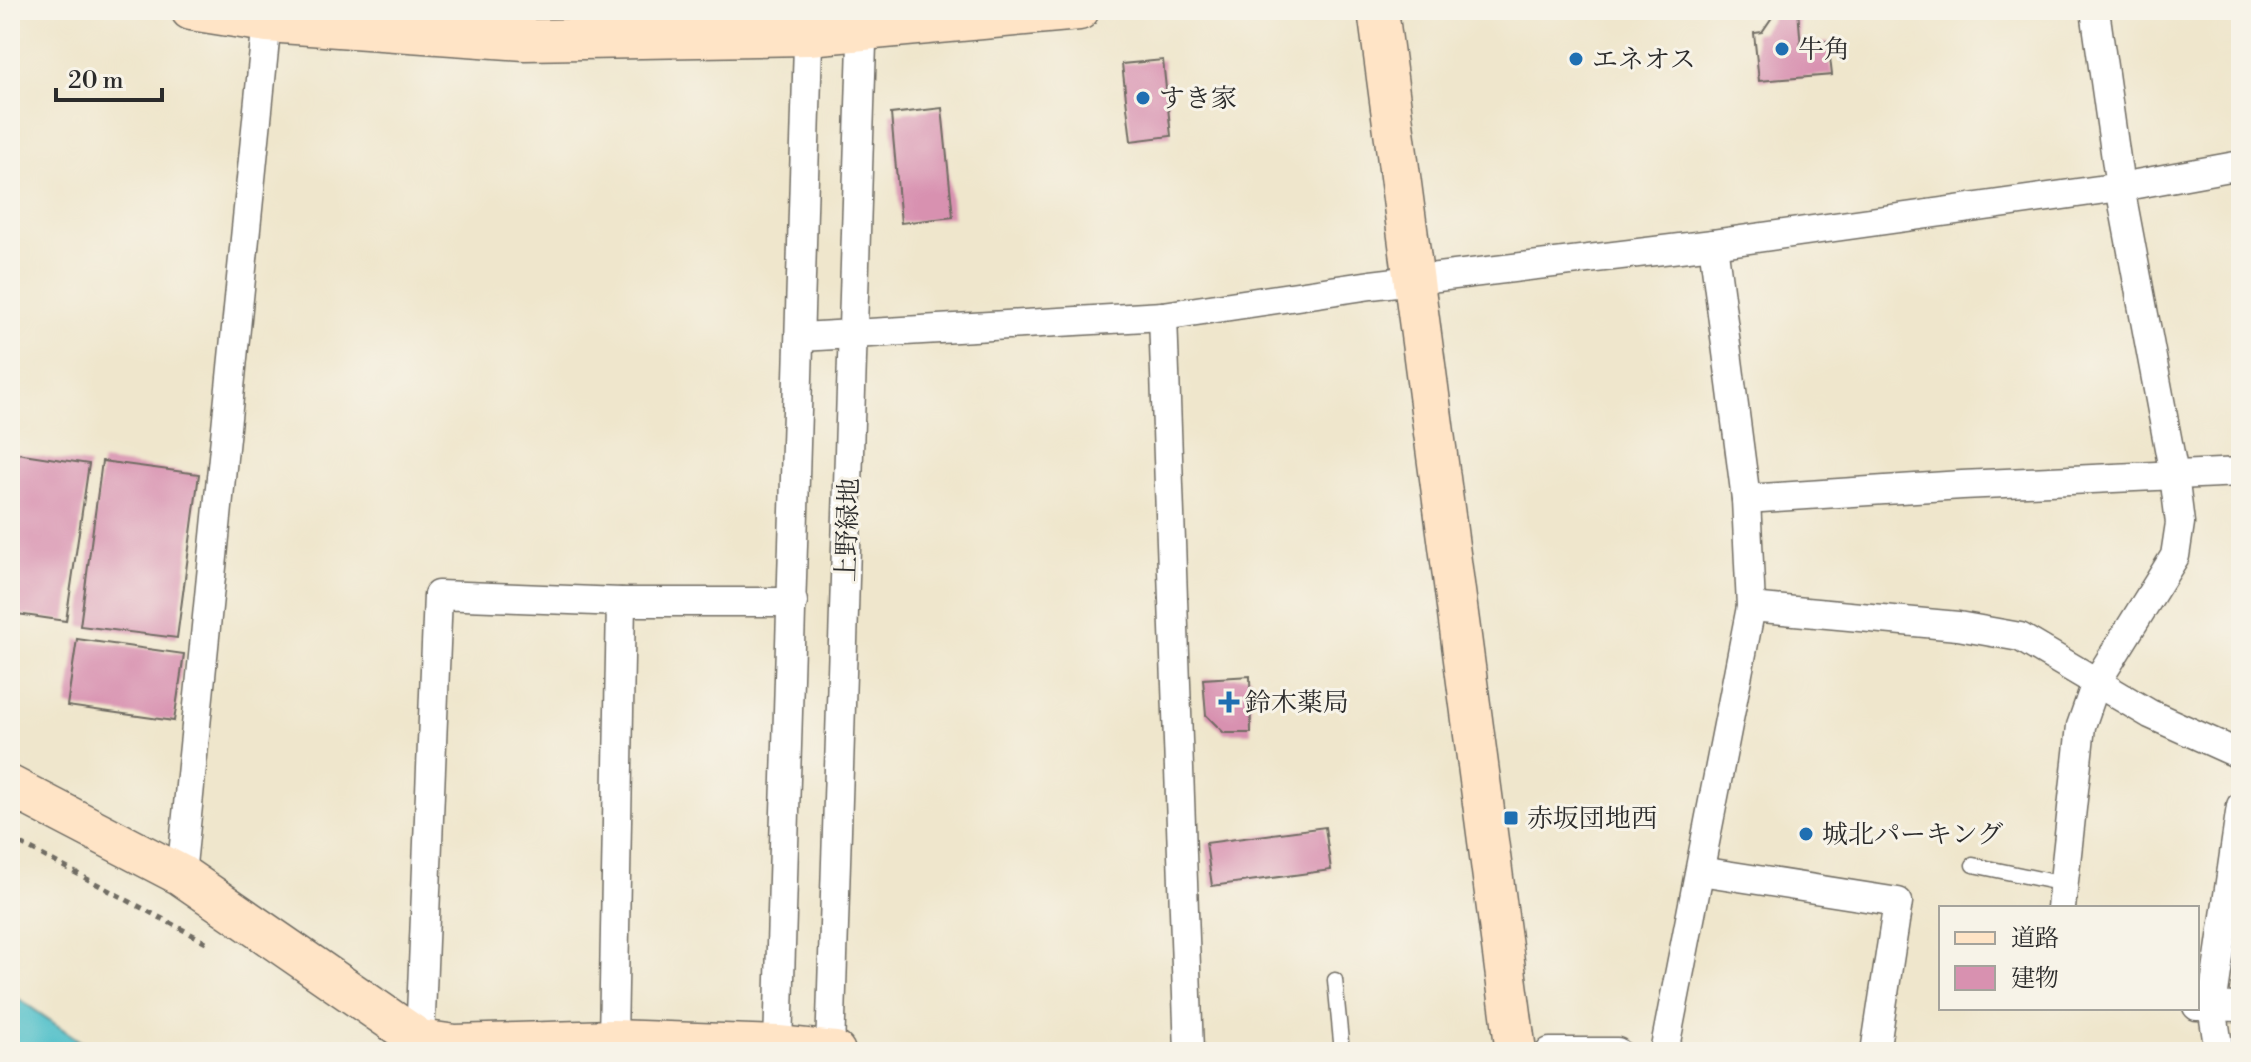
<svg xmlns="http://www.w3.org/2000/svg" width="2251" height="1062" viewBox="0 0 2251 1062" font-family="'Libre Bodoni','Noto Serif JP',serif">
	<rect width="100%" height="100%" fill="#f7f3e8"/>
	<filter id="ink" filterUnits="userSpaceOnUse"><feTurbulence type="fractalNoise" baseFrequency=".0125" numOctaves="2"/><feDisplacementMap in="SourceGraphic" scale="16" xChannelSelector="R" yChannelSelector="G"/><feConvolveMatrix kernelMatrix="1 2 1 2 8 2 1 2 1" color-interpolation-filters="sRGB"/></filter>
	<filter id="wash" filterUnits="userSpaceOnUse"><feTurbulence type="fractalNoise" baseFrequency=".006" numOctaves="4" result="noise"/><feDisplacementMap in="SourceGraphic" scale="32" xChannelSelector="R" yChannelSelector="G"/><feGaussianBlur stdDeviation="1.8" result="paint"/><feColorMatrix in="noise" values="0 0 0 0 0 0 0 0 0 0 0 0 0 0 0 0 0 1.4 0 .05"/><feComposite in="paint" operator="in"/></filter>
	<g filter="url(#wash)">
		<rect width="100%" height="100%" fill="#efe6cc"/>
		<!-- water -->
		<path fill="#54c1ca" stroke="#40767a" stroke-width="2" d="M10,993L96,1052H10Z"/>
		<g id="blocks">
			<!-- building -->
			<g fill="#d891b0">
				<path d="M1777,10H1798L1801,47L1828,41L1832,75L1759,81L1754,33L1762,32Z"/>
				<path d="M1163,60L1171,136L1131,141L1122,64Z"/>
				<path d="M942,108L953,217L901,223L891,114Z"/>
				<path d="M10,452L89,464L66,621L10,613Z"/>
				<path d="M102,461L199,474L177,638L80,626Z"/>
				<path d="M77,639L184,654L174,721L67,706Z"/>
				<path d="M1250,676L1251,733H1224L1206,715L1203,679Z"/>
				<path d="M1325,827L1331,870L1212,886L1206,843Z"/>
			</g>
		</g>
	</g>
	<g filter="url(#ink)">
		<use href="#blocks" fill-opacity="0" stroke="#706c63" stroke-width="2"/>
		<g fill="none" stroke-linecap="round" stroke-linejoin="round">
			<defs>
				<g id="lane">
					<path d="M1973,865L2064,884"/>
					<path d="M1335,980L1342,1052"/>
				</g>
				<g id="street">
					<path d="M1163,316L1189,1052"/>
					<path d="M801,337L1163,316L1371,285L1713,244L2120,187L2241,165"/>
					<path d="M1746,499L1962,485L2241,472"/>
					<path d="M1751,607L1958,626L2020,637L2150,714L2241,755"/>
					<path d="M1700,871L1898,902L1875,1052"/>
					<path d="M181,875L268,10"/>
					<path d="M2061,908L2081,726L2096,683L2175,556L2180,523L2174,475L2120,187L2095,10"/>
					<path d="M2197,1006L2241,1007"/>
					<path d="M420,1040L438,595L621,602H793"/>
					<path d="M613,1040L621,602"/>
					<path d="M778,1046L809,10"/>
					<path d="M830,1051L863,12"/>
					<path d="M1550,1052H1617"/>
					<path d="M1664,1052L1751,607L1746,499L1713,244"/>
					<path d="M2219,1052L2212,1006L2241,806"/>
				</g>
				<g id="secondary">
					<path d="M191,10L267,22L525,40L809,35L1079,10"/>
					<path d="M1378,10L1516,1052"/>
					<path d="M10,786L181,875L420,1040L455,1045L613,1040L778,1046L835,1052"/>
				</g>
			</defs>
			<!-- lane casing -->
			<use href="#lane" stroke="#706c63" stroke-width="17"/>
			<!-- street casing -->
			<use href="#street" stroke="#706c63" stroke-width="31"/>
			<!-- secondary casing -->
			<use href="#secondary" stroke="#706c63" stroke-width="43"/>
			<!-- path -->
			<path stroke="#706c63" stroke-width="5" stroke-dasharray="6 6" stroke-linecap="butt" d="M10,838L206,942"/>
			<!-- lane -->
			<use href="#lane" stroke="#fff" stroke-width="14"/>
			<!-- street -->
			<use href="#street" stroke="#fff" stroke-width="28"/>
			<!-- secondary -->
			<use href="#secondary" stroke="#ffe4c6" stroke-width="40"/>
		</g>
	</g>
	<!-- markers -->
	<g fill="#1f6fb2" stroke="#f7f3e8" stroke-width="3">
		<circle cx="1782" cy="49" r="8"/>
		<circle cx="1576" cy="59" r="8"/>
		<circle cx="1143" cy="98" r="8"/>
		<path d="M1225 690h8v8h8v8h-8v8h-8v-8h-8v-8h8z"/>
		<rect x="1503" y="810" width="16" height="16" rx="4"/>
		<circle cx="1806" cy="834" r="8"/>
	</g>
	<g text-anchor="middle" stroke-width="6" stroke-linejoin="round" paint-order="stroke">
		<!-- poi labels -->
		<g font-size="26" fill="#2b2b2b" stroke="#f7f3e8" text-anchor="start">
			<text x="1798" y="58">牛角</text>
			<text x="1592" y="68">エネオス</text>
			<text x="1159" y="107">すき家</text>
			<text x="1245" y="711">鈴木薬局</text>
			<text x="1527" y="827">赤坂団地西</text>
			<text x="1822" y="843">城北パーキング</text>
		</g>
		<!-- street labels -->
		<g font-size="26" fill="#2b2b2b" stroke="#f7f3e8">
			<text transform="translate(847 530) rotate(-88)" y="9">上野緑地</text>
		</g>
	</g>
	<!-- margin -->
	<rect width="2251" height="1062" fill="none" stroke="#f7f3e8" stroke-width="40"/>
	<!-- legend -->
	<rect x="1939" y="906" width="260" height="104" fill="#f7f3e8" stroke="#a5a39c" stroke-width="2"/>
	<rect x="1955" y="932" width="40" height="12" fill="#ffe4c6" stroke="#a5a39c" stroke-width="2"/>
	<text x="2011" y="946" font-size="24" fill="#2b2b2b">道路</text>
	<rect x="1955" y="966" width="40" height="24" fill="#d891b0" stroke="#a5a39c" stroke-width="2"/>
	<text x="2011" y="986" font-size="24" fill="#2b2b2b">建物</text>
	<!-- scale -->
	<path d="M56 88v12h106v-12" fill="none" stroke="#2b2b2b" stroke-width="4"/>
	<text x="68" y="88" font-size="24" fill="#2b2b2b" stroke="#f7f3e8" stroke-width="6" paint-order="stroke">20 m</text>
</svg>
